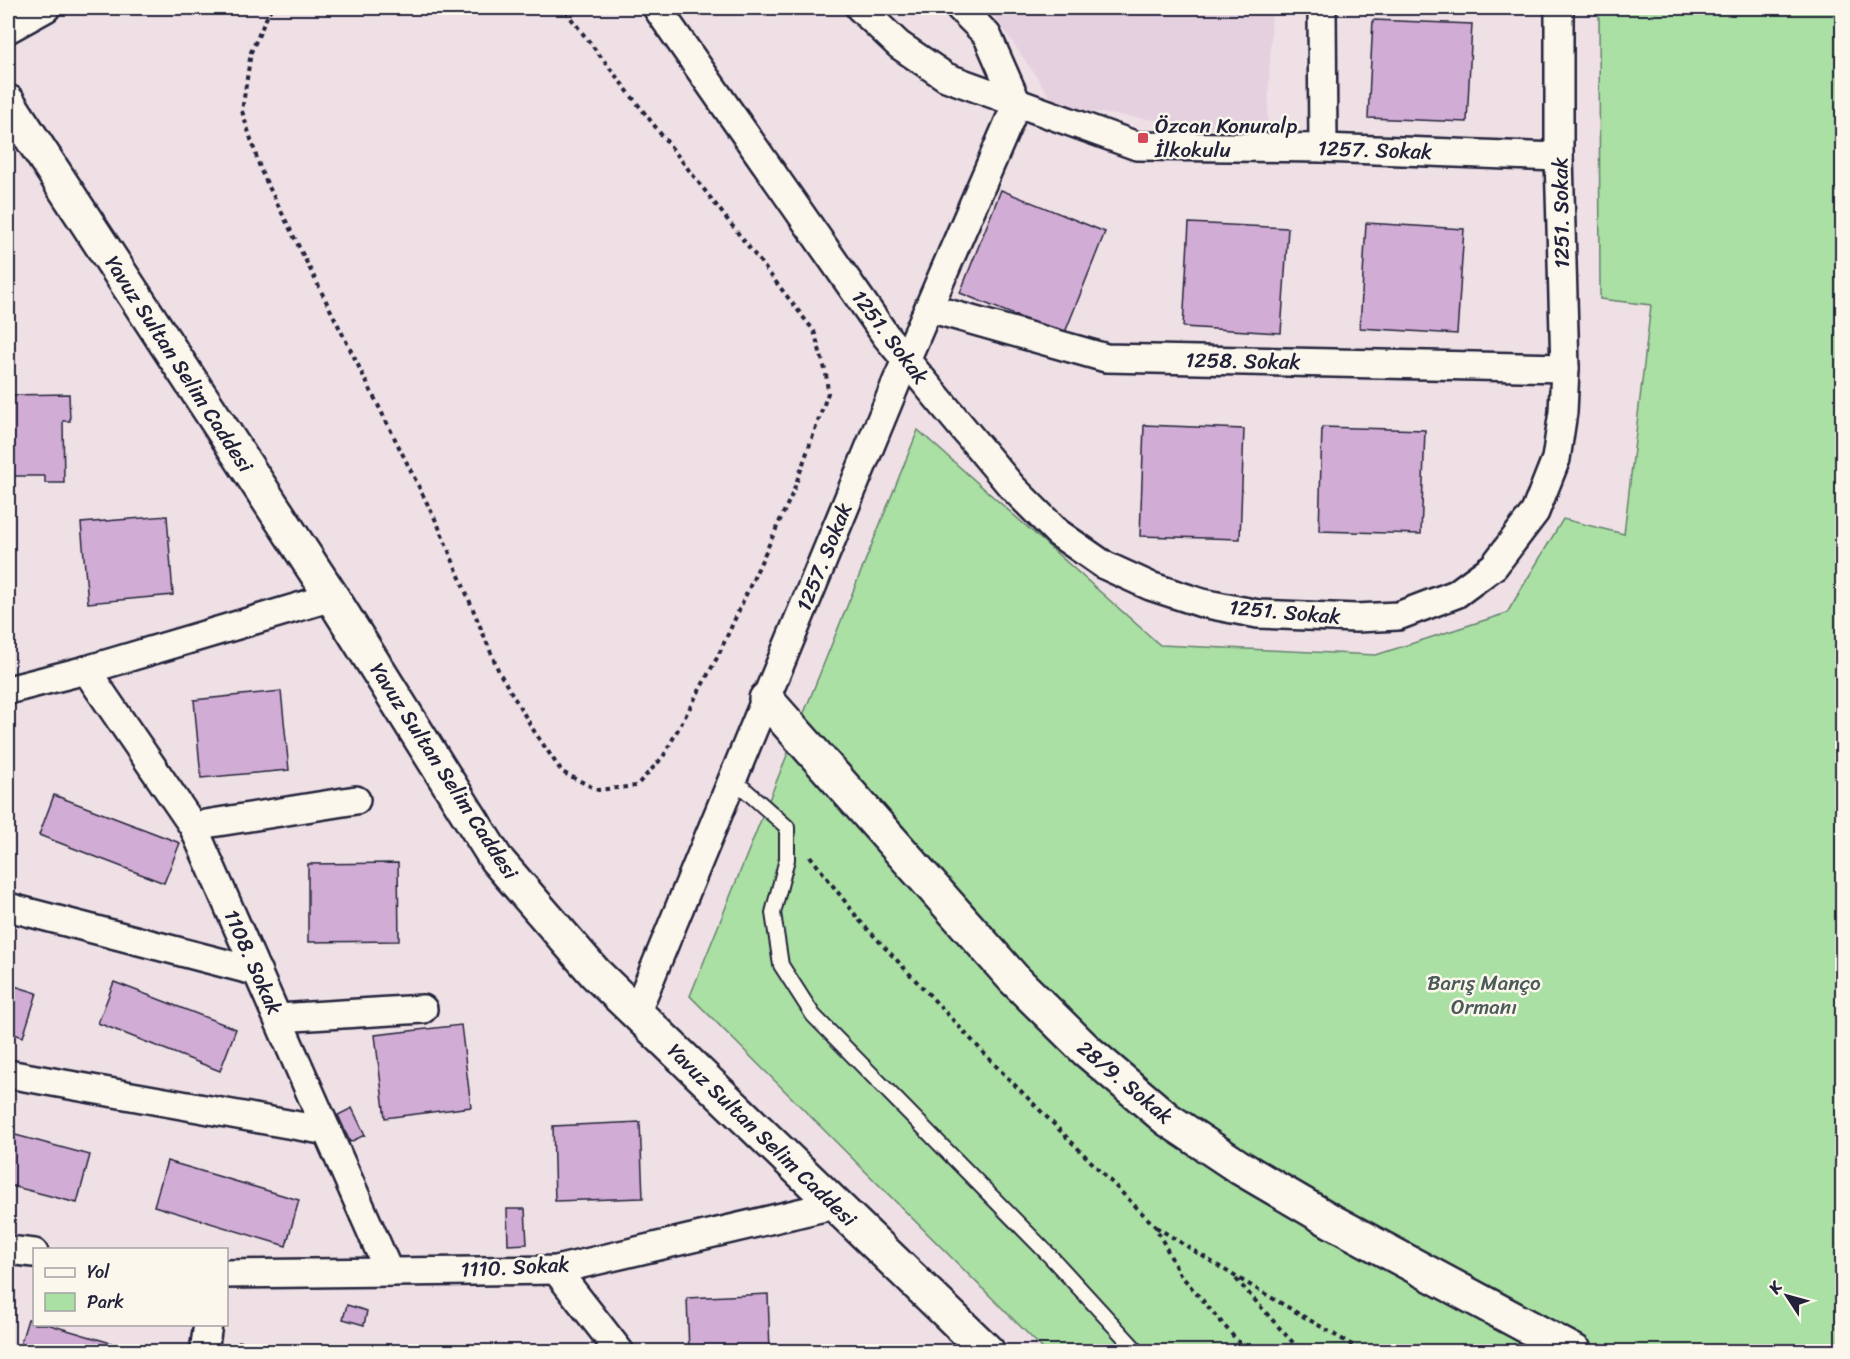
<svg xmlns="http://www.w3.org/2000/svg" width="1850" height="1359" viewBox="0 0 1850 1359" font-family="Sriracha,sans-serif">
	<rect width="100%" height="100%" fill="#eee0e5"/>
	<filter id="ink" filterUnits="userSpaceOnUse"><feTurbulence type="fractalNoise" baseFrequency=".0167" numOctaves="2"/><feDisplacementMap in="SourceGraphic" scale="12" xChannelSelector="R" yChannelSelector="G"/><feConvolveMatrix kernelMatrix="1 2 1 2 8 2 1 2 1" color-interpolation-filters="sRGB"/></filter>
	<g filter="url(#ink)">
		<!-- built -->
		<path fill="#e5d0e0" d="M989,8H1272L1267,135L1057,107Z"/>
		<!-- green -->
		<path fill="#aae0a3" stroke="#66816f" stroke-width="1.5" d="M1599,8H1842V1351H1045L690,996L918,430L1160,645L1376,655L1507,613L1563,519L1624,534L1651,305L1600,299Z"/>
		<!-- building -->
		<g fill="#d1acd4" stroke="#22223b" stroke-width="1.5">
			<path d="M1179,8H1264V10Z"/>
			<path d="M1373,20L1472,24L1467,122L1368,118Z"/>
			<path d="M1001,190L1105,232L1064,335L960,293Z"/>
			<path d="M1189,223L1288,228L1281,333L1183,327Z"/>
			<path d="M1366,223L1464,229L1457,334L1360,328Z"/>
			<path d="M69,394L70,421H63L64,483H45V476H8V395Z"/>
			<path d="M1144,425L1244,429L1240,539L1140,536Z"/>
			<path d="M1322,427L1425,430L1421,534L1319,531Z"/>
			<path d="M167,516L173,595L88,603L81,523Z"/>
			<path d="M281,691L289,770L201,778L194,700Z"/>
			<path d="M54,795L180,843L164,883L39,835Z"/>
			<path d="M398,863L399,941L308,942V864Z"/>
			<path d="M114,982L236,1029L220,1071L98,1023Z"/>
			<path d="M8,984L37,993L23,1037L8,1032Z"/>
			<path d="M461,1025L471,1107L385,1118L375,1035Z"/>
			<path d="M352,1108L365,1135L350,1142L338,1115Z"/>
			<path d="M640,1122L643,1198L555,1201L553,1126Z"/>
			<path d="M8,1133L90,1155L77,1203L8,1185Z"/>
			<path d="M167,1161L299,1200L286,1246L154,1206Z"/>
			<path d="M507,1209H525L527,1244L508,1245Z"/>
			<path d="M768,1294L770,1352H689L687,1298Z"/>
			<path d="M347,1305L367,1311L364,1325L343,1319Z"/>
			<path d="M28,1319L34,1321V1324H47L141,1352H18Z"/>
			<path d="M239,1341L276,1352H236Z"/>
		</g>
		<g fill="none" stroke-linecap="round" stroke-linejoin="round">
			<defs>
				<path id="lane" d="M733,779L787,827V859L773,913L781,965L813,1015L1050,1256L1138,1352"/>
				<g id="street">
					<path d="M657,8L886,336L1012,487L1058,533L1104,565L1150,586L1202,603L1258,614L1356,618L1398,616L1456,594L1494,566L1535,512L1556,459L1563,412L1565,368L1559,157V8"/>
					<path d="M860,8L899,45L946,77L1137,146L1323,148L1559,157"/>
					<path d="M1322,8L1323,148"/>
					<path d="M8,29L46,8"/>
					<path d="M929,308L1106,358L1565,368"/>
					<path d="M86,670L193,826L389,1272"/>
					<path d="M8,690L86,670L332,597"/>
					<path d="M193,826L356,800"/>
					<path d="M8,907L258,972"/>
					<path d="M636,1013L897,381L1017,103L987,35L960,8"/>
					<path d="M278,1018L423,1009"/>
					<path d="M8,1074L327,1131"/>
					<path d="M8,1250L34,1253"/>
					<path d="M556,1270L620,1352"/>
					<path d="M226,1274L556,1270L833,1205"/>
					<path d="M204,1352L208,1324"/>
				</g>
				<g id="secondary">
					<path d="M8,102L332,597L496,859L595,973L988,1352"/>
					<path d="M766,699L1014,979L1086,1050L1167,1119L1239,1167L1333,1222L1575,1352"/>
				</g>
			</defs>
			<!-- lane casing -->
			<use href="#lane" stroke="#22223b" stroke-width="18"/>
			<!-- street casing -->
			<use href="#street" stroke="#22223b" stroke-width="32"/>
			<!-- secondary casing -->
			<use href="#secondary" stroke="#22223b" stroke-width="38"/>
			<!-- path -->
			<g stroke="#22223b" stroke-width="4" stroke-dasharray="4.5 4.5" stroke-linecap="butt">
				<path d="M271,8L251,52L242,111L261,171L438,525L499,672L534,731L562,772L598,790L636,786L663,757L718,656L793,492L828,393L826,373L814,331L563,8"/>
				<path d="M810,856L860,921L997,1067L1155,1226L1179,1273L1247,1352"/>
				<path d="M1156,1227L1233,1275L1364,1352"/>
				<path d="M1236,1279L1284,1333L1302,1352"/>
			</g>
			<!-- lane -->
			<use href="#lane" stroke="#fbf7ec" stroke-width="14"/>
			<!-- street -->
			<use href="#street" stroke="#fbf7ec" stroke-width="27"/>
			<!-- secondary -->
			<use href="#secondary" stroke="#fbf7ec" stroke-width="33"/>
		</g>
	</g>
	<!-- markers -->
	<rect fill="#d1495b" stroke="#fbf7ec" stroke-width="2" x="1137" y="132" width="12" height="12" rx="3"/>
	<g text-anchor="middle" stroke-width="5" stroke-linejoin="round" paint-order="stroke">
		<!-- poi labels -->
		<g font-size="21" fill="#22223b" stroke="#fbf7ec" text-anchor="start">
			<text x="1155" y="133">Özcan Konuralp<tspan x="1155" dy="24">İlkokulu</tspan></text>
		</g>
		<!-- street labels -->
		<g font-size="21" fill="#22223b" stroke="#fbf7ec">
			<text transform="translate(1375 150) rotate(2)" y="7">1257. Sokak</text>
			<text transform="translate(1561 213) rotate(-91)" y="7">1251. Sokak</text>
			<text transform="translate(890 337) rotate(53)" y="7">1251. Sokak</text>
			<text transform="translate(1243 361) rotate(1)" y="7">1258. Sokak</text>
			<text transform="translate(179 364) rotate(57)" y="7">Yavuz Sultan Selim Caddesi</text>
			<text transform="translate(824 557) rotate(-68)" y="7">1257. Sokak</text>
			<text transform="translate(1285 612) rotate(5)" y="7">1251. Sokak</text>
			<text transform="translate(444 771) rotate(57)" y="7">Yavuz Sultan Selim Caddesi</text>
			<text transform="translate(253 962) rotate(66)" y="7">1108. Sokak</text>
			<text transform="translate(1125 1082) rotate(40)" y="7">28/9. Sokak</text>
			<text transform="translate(762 1135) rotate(44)" y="7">Yavuz Sultan Selim Caddesi</text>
			<text transform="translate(515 1267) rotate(-3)" y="7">1110. Sokak</text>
		</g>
		<!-- park labels -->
		<g font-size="21" fill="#4b5b5a" stroke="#fbf7ec">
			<text x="1484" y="990">Barış Manço<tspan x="1484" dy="24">Ormanı</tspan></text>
		</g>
	</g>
	<!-- margin -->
	<rect width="1850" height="1359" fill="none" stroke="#fbf7ec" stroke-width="30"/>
	<rect x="15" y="15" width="1820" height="1329" fill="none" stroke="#22223b" stroke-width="2" filter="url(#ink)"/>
	<!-- legend -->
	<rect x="33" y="1248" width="195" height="78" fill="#fbf7ec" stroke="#a4a2a5" stroke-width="1.5"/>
	<rect x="45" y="1268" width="30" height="9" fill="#fbf7ec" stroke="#a4a2a5" stroke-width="1.5"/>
	<text x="87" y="1278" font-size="18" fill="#22223b">Yol</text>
	<rect x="45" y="1293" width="30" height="18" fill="#aae0a3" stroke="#a4a2a5" stroke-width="1.5"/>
	<text x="87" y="1308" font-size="18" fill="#22223b">Park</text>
	<!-- north arrow -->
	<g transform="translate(1787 1296) rotate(306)" stroke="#fbf7ec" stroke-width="4.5" paint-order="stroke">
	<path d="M0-4.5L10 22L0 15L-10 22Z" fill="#22223b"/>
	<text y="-9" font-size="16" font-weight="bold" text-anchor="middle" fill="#22223b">K</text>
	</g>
</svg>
